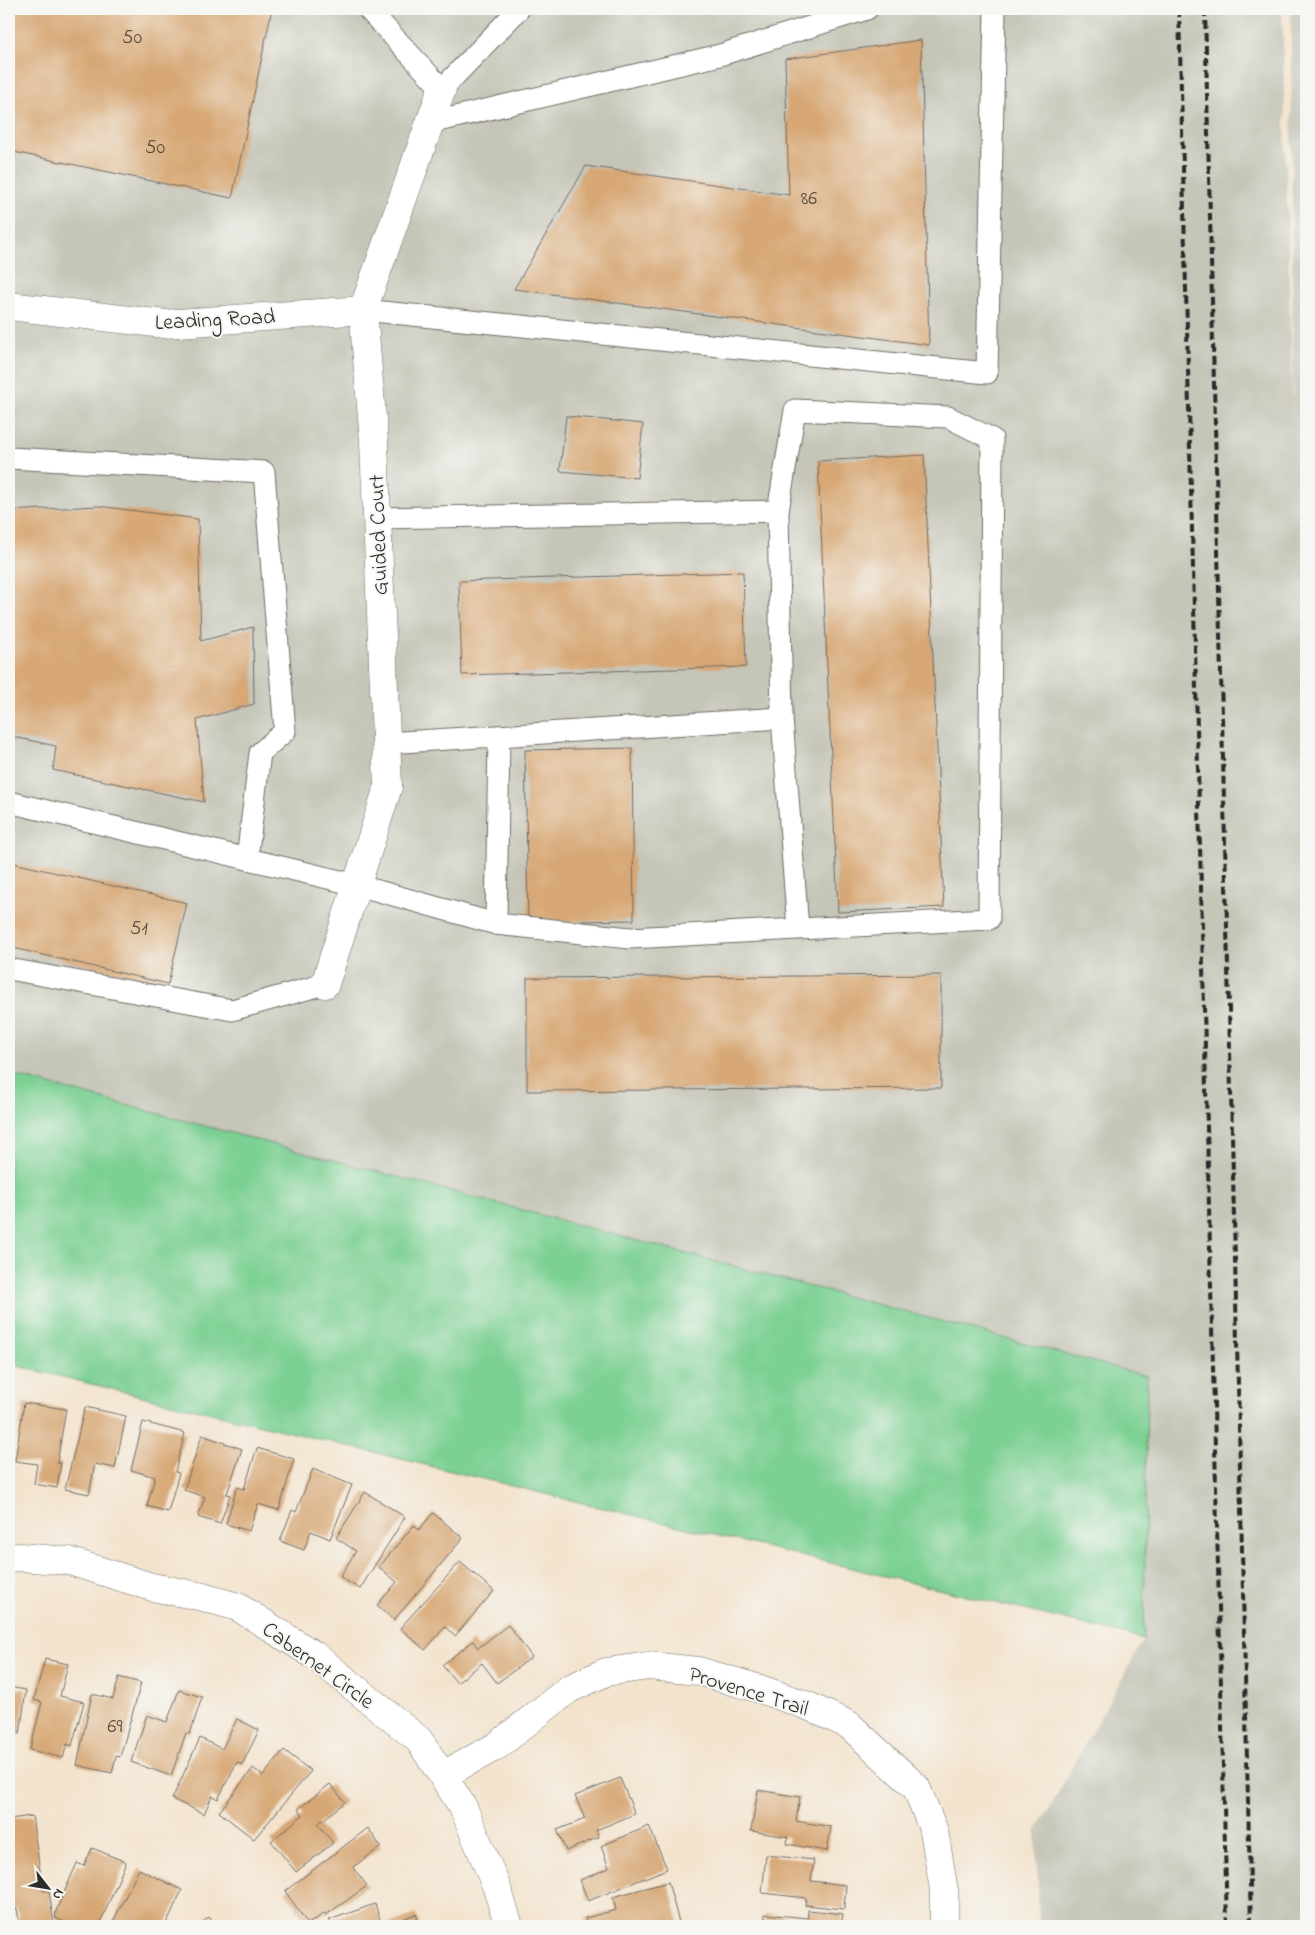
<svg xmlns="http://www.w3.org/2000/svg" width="1315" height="1935" viewBox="0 0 1315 1935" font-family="'Indie Flower',sans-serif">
	<rect width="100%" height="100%" fill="#f6f6f2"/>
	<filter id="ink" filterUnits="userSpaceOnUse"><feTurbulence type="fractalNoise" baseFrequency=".02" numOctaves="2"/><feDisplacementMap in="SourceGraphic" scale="10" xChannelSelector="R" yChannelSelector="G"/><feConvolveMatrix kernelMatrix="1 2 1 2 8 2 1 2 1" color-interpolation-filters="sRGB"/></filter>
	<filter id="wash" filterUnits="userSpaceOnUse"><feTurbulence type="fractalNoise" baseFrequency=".0096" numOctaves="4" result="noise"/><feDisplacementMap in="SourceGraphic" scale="20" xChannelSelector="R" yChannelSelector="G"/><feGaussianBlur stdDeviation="1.12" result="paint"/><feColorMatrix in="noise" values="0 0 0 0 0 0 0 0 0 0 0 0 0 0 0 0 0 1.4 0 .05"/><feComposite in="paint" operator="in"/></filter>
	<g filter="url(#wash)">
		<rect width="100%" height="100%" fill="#f3e3cd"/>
		<!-- industrial -->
		<path fill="#c5c5b8" d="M9,9H1282L1293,434L1291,9H1306V1926H1039L1036,1832L1144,1639L1147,1376L9,1074Z"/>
		<!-- green -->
		<path fill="#7bd093" stroke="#537e5f" d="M9,1074L1147,1376L1144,1639L9,1364Z"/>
		<g id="blocks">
			<!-- building -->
			<g fill="#d7a775">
				<path d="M9,9H272L232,198L9,151Z"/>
				<path d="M921,40L929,345L514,289L586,166L789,195L785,59Z"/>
				<path d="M566,416L643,424L637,478L560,471Z"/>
				<path d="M924,455L944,907L838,912L818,461Z"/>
				<path d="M98,506L198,519L201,641L253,627L254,704L197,720L204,802L53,770L56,746L9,736V511Z"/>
				<path d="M743,572L746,667L462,675L459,581Z"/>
				<path d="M632,748L634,920L528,922L525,750Z"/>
				<path d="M9,862L187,903L168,984L9,947Z"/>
				<path d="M941,975V1088L527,1091V978Z"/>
				<path d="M24,1403L66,1409L57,1463H61L57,1488L34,1484L37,1464L15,1461Z"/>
				<path d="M85,1407L126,1416L115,1468L95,1464L89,1494L65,1489Z"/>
				<path d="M143,1422L185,1433L175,1472L179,1473L168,1512L147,1506L155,1477L131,1470Z"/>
				<path d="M202,1435L242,1449L227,1494L230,1495L220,1524L198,1517L205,1497L184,1490Z"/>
				<path d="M257,1448L294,1459L279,1510L258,1504L249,1531L226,1524L237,1487L244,1489Z"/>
				<path d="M313,1469L352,1485L330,1539L311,1531L304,1550L280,1541L292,1510L296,1512Z"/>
				<path d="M365,1492L405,1517L360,1589L340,1577L356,1551L336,1538Z"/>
				<path d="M433,1513L463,1538L394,1620L377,1605L397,1582L379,1567L414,1525L419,1530Z"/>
				<path d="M460,1562L494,1591L455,1636L445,1627L425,1650L400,1628Z"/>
				<path d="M508,1625L532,1657L497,1683L482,1663L457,1683L442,1665L473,1641L478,1648Z"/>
				<path d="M45,1659L68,1664L60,1696L84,1702L72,1746L67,1744L63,1758L30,1750L42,1702L34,1700Z"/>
				<path d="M119,1677L141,1683L120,1757L116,1756L112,1773L77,1765L92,1694L113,1699Z"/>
				<path d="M9,1687L26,1690L20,1734L9,1733Z"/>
				<path d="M179,1690L202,1697L190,1734L186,1733L171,1776L131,1762L147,1715L167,1722Z"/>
				<path d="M237,1719L259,1730L242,1765L237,1762L218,1799L212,1796L204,1814L172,1799L200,1738L222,1749Z"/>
				<path d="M284,1750L311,1771L254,1839L219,1812L253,1768L263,1776Z"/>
				<path d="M620,1778L635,1814L596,1830L599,1837L566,1851L557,1830L585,1819L575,1796Z"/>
				<path d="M330,1784L345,1802L318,1824L333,1843L296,1872L271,1841L303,1815L298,1809Z"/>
				<path d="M758,1790L800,1797L796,1821L831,1827L827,1851L787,1844L788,1837L751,1831Z"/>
				<path d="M32,1816L43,1891H49L54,1926H20L17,1909L9,1910V1819Z"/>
				<path d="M649,1826L667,1869L588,1901L580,1880L609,1868L601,1846Z"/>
				<path d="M368,1828L381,1847L353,1867L367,1886L326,1915L325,1913L308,1924L285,1891Z"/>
				<path d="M92,1848L126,1862L99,1926H74L55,1918L56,1911L77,1863L84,1866Z"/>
				<path d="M766,1855L814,1860L811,1881L846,1885L844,1909L805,1905L806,1898L762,1893Z"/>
				<path d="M139,1869L182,1890L165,1926H111Z"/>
				<path d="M668,1882L680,1926H588L585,1918L616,1910L613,1897Z"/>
				<path d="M375,1904L382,1926H323L331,1923L329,1920Z"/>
				<path d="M808,1910L843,1914L841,1926H764L765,1914L808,1918Z"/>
				<path d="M416,1914L420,1926H383Z"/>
				<path d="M209,1917L216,1926H198Z"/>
			</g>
		</g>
	</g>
	<g filter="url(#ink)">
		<use href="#blocks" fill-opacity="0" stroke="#716b64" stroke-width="1"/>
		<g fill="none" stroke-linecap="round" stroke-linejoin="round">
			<defs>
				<g id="service">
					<path d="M368,9L442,89L519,9"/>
					<path d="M430,123L720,55L867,9"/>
					<path d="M363,310L987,373L995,9"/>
					<path d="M9,458L264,472L285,731L260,753L247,859"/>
					<path d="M376,518L778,511"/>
					<path d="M386,743L782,718"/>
					<path d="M9,802L357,885L496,924L630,938L989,919L992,439L948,417L795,410L778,511L782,718L798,929"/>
					<path d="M496,924L499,736"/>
					<path d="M9,969L232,1010L325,984"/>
				</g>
				<g id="minor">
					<path d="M9,306L164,324L363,310"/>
					<path d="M325,984L388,787L374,442L363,310L442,89"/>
					<path d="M9,1558L20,1557L69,1561L152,1587L199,1596L238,1607L314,1655L419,1740L463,1807L497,1888L509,1926"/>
					<path d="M443,1775L497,1746L569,1689L606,1672L649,1666L698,1671L760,1689L808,1706L849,1725L916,1787L934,1831L944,1890V1926"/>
				</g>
			</defs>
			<!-- service casing -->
			<use href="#service" stroke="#716b64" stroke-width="23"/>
			<!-- minor casing -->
			<use href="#minor" stroke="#716b64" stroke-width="29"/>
			<!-- service -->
			<use href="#service" stroke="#fff" stroke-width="21"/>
			<!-- minor -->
			<use href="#minor" stroke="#fff" stroke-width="28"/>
			<!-- rail -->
			<g stroke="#2b2b2b" stroke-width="4" stroke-dasharray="8 4" stroke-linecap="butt">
				<path d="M1179,9L1227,1926"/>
				<path d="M1205,9L1251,1926"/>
			</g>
		</g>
	</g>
	<g text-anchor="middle" stroke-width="4" stroke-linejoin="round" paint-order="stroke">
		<!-- number labels -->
		<g font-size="20" fill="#564a3e">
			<text x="132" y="43">50</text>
			<text x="155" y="153">50</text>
			<text x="809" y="204">86</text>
			<text x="139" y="934">51</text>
			<text x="115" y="1732">69</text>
		</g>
		<!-- street labels -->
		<g font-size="22" fill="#2b2b2b" stroke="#f6f6f2">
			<text transform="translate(215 318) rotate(-3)" y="8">Leading Road</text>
			<text transform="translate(377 535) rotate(-92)" y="8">Guided Court</text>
			<text transform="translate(319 1664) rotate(36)" y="8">Cabernet Circle</text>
			<text transform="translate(749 1690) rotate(17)" y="8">Provence Trail</text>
		</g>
	</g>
	<!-- margin -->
	<rect width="1315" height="1935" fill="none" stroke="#f6f6f2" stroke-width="30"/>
	<!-- north arrow -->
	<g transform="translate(48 1888) rotate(121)" stroke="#f6f6f2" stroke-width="4" paint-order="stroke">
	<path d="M0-4L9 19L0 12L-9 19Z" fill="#2b2b2b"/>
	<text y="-8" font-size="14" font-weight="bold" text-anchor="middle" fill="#2b2b2b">N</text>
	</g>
</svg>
